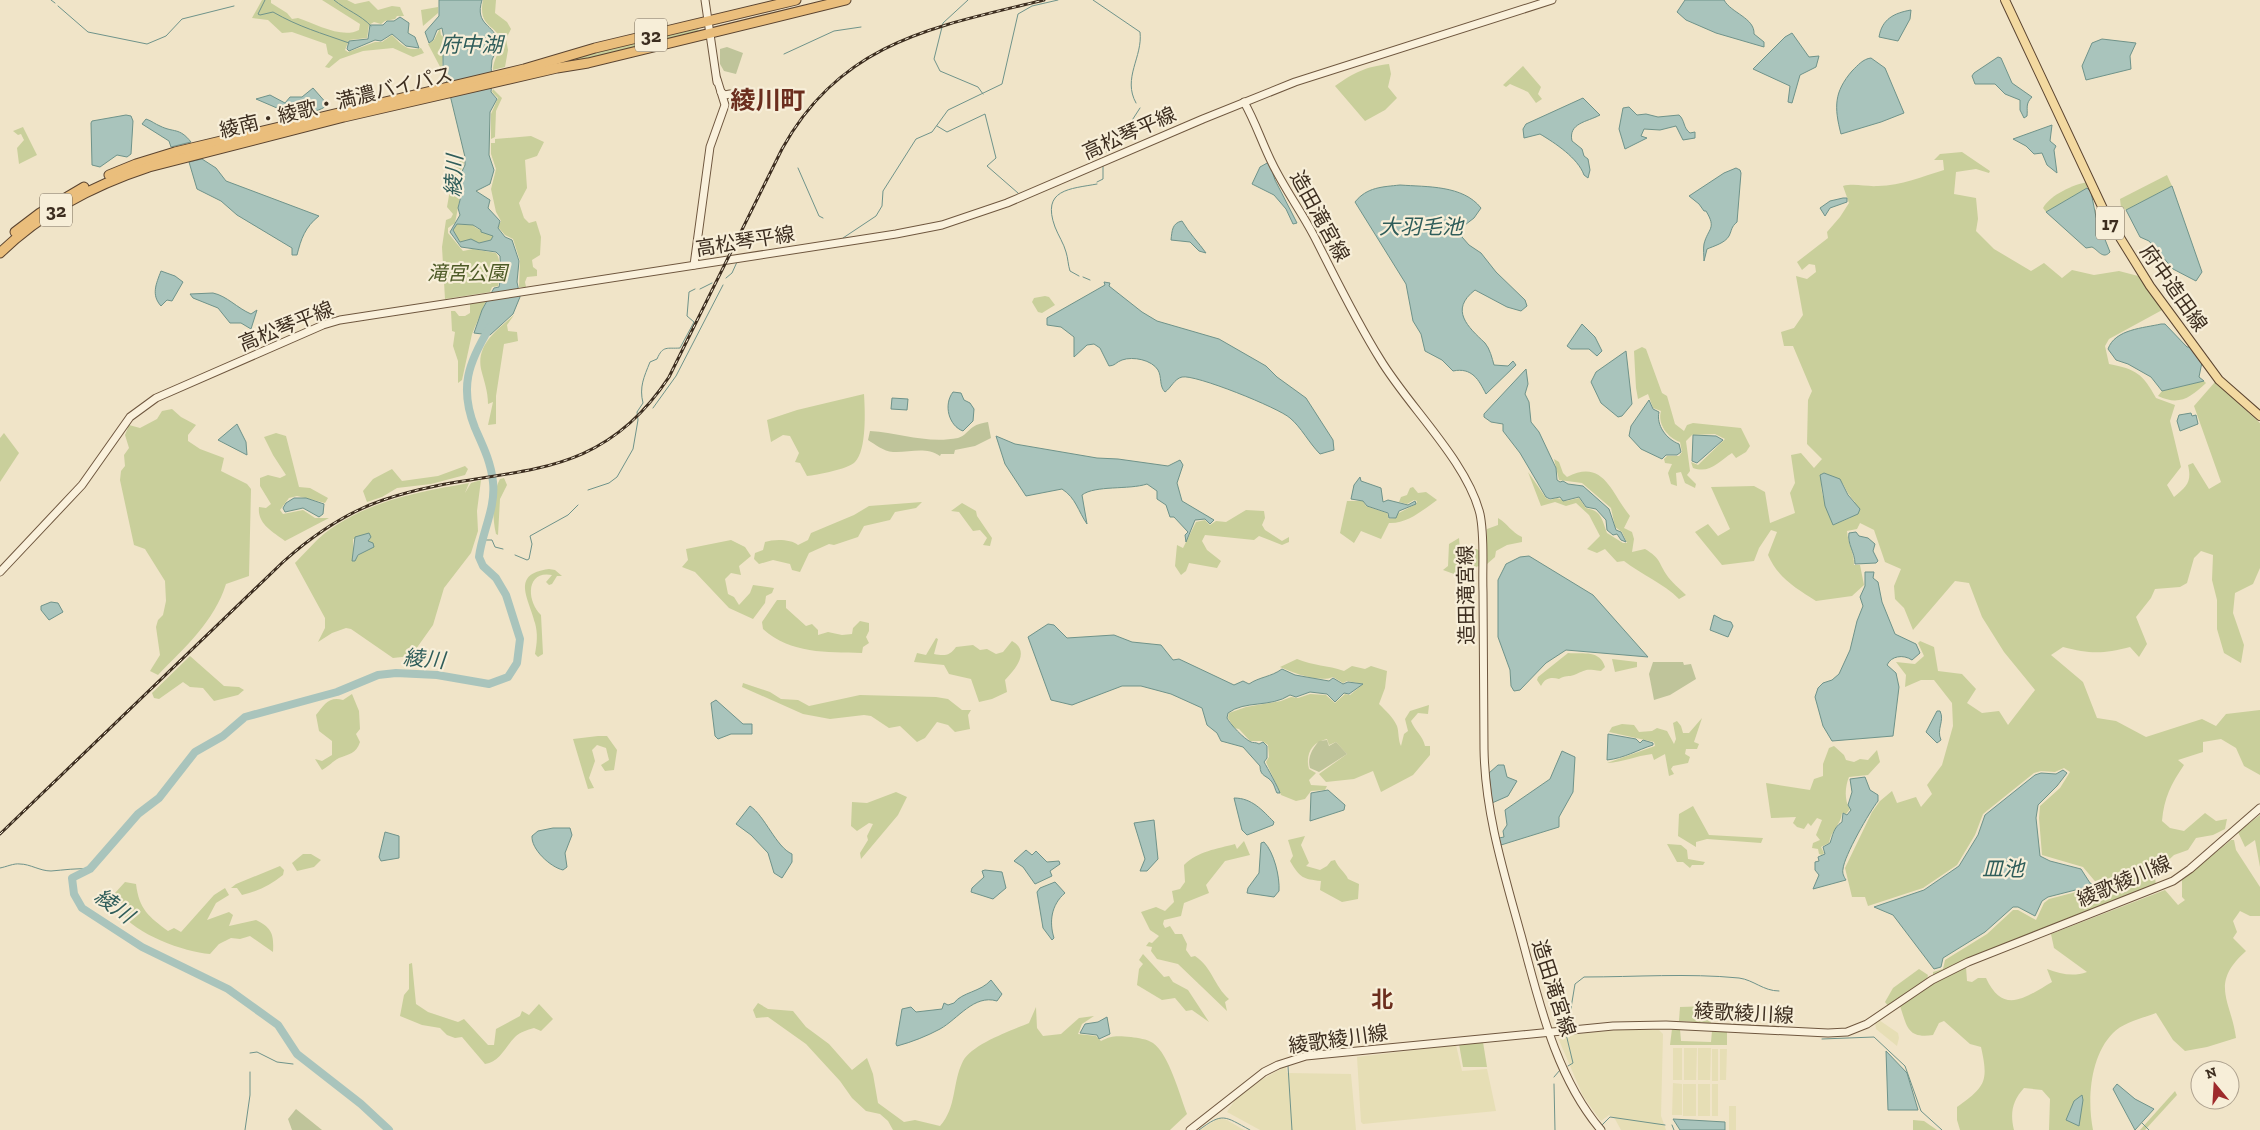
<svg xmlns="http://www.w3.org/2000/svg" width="2260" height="1130" viewBox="0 0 2260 1130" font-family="'Zilla Slab','Noto Sans JP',serif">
	<rect width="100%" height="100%" fill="#f0e4c8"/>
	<!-- farmland -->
	<g fill="#e6deb5">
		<path d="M1879,1020L1898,1033L1899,1038L1897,1046L1876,1029L1875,1023Z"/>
		<path d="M1617,1030H1659L1663,1034L1661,1116L1666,1130H1621L1615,1119L1609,1115L1601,1121L1583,1096L1559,1040L1564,1035Z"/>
		<path d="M1456,1045L1462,1071L1487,1069L1496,1111L1363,1124L1361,1122L1357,1057Z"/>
		<rect x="1673" y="1048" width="9" height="32"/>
		<path d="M1684,1048H1697L1696,1080H1684Z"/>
		<path d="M1698,1048H1711L1710,1080H1698Z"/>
		<rect x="1712" y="1049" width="6" height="32"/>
		<path d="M1720,1049H1727L1726,1080H1720Z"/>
		<path d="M1286,1066L1287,1073L1351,1074L1356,1130H1260L1227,1112L1235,1100L1261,1080Z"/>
		<path d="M1673,1083L1682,1084V1115H1672Z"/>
		<rect x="1683" y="1084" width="13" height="32"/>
		<rect x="1698" y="1084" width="12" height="32"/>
		<rect x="1712" y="1084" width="6" height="32"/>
		<rect x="1729" y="1106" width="7" height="24"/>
		<path d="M1219,1118L1227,1120L1244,1130H1200Z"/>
	</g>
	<!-- green -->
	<g fill="#c9cf9b" fill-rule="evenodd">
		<path d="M262,0H271V3L287,13L292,19L298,18C316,24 342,39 359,30L360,24L322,0H347L355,4L369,1L378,10L392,6L400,7L404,16H397L395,19L385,21L381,24L374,22L369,25L367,38L349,40L345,50L348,52L375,42H382L392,35C401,44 407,52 421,48L424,53L413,57L393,48L363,51L340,59L329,68L325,67L333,57L328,54L326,44L292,32L282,33L268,20L252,18Z"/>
		<path d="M483,0H496L495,13L507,22L511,29L506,39L508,50L505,67L493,70C493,60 500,52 500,43C500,24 477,30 483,0Z"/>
		<path d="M438,7V13L423,26L421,10Z"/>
		<path d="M440,28L441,35L445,38L442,66L446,78L428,44L434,40Z"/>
		<path d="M698,29L700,33L582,62L557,64V62L652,38Z"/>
		<path d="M1389,64L1391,74L1388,87L1397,98L1385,110L1365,121L1335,86C1355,72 1365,67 1389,64Z"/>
		<path d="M1523,66L1541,87L1538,94L1542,99L1536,103L1528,92L1510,84L1506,87L1503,85Z"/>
		<path d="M493,89L502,98L496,111L495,137L491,139V114L498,98L492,92Z"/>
		<path d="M23,127L37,155L19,164L17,148L24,140L21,134L18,135L13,131Z"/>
		<path d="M531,136L544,142L537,156L525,160L527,188L519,203L524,218L529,223L536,221L541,237L540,255L532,260L533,267L537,270V276L527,277L525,282L526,287H519L520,261L513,239L505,235L498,227L501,221L496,212L491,189L496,169L491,154V143H495V139Z"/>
		<path d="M1962,152L1990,171L1989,173L1976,169L1956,172L1954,194L1976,198L1978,219L1976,231L1994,249L2031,271L2044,263L2062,278L2072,270L2094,275L2119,271L2142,277L2164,309L2109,339L2105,346L2109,364C2136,369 2143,374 2156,398L2175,405L2170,421L2181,467L2167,485L2174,497C2187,486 2192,482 2188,465L2193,463L2209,489L2221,482L2194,406L2215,382L2260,423V568L2253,584L2235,593L2233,613L2244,645L2241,663L2224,653L2217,629V600L2212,580L2213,555L2201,551L2194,558L2187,583L2180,587L2155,589L2151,598L2136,617L2147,644L2139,657L2130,647C2103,654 2090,654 2063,647L2051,655L2083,682L2097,718L2116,721L2146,737L2202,719L2216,726L2226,714L2260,710V775L2244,766L2236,748L2221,739L2203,742V752L2178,760L2184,765C2171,784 2164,798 2162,821L2170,828L2184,831L2205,813L2216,821L2227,819L2225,829L2213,835L2196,838L2188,850L2174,855L2159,869L2155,878L2156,885L1965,959L1933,976V972L1943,969L1945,960L1987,934L2013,910H2018L2036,920L2044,903L2049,899L2099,886L2083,867L2042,855L2039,818L2040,806L2060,788L2070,772L2064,768L2055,772L2041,771L2034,773L1983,814L1975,835L1957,865L1923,888L1868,906L1865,897H1852L1845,868L1872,812L1880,801L1892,791L1897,803L1916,797L1921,807L1932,794L1927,785L1942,765L1953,726L1952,703L1934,680H1921L1905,687L1906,675L1896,662L1915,664L1924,656L1918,643L1920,641L1934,647L1938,671L1962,674L1976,689L1967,703L1982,713L1999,711L2008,725L2035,690L2004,652L1982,617L1969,583L1955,581L1913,630L1904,608L1895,599L1894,586L1901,569L1885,562L1874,530L1860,523L1857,529L1847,531C1848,544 1854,552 1854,565H1860L1864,585L1852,596L1816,601C1796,588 1778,578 1768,555L1777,532L1771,530L1759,548L1754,561L1722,565L1695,532L1708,524L1718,536L1730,529L1711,487L1754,486L1765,492L1770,523L1795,513L1790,493L1795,483L1791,455L1801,453L1814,468L1822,459L1807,444L1808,400L1812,391L1793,346H1784L1781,332L1794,328L1803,315L1796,276L1807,279L1816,272L1815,265L1809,264L1802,270L1797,262L1828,238L1827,232L1840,217L1849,203L1843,186C1855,183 1866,187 1878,186C1901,186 1923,176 1944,170L1943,160H1934L1940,154ZM1824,473C1831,476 1839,478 1843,484C1847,491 1849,496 1855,502L1850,518L1833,525C1828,508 1816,490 1824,473Z"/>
		<path d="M463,158L464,165L454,181L455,188L461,192L455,223L448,228V233L463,251L473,249L496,253C502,261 500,277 498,286L492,287L490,292L445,299L442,247L446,220L451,218L453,214L447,207L454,166Z"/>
		<path d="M2167,175L2172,186L2126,210L2121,208L2120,199Z"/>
		<path d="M2088,182L2087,188L2046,212L2043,208C2050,195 2074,184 2088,182Z"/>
		<path d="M457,224L473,225L476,228L493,236L491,240L479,243L469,240L460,242L453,230Z"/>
		<path d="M1045,296L1049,297L1055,305L1042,313L1038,312L1032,302L1034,298Z"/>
		<path d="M486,301L472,334L462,380L458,383V361L453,346L455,332L452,331L451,311H455L459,316H465L470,313V304Z"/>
		<path d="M514,315L507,325L508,331L517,332L518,341L504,344L496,396V424L488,425L493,402L488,404C488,391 484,381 481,369C476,344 498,329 514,315Z"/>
		<path d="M1642,347L1646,349L1662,393L1667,396L1675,424L1684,431L1687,425L1693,423L1741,428L1750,446L1746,452L1736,458L1732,453C1718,462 1710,474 1693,468L1691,462L1698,465L1725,439L1715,434L1692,435L1686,441L1690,471L1687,475L1696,484L1695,488L1685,483L1681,472L1676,473L1677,486L1671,484L1668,473L1672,464L1665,463L1664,459L1667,456H1679L1682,452L1680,442C1668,438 1657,424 1661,411L1653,408L1648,394L1638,399L1636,388L1634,351Z"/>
		<path d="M2204,381L2206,383C2190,398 2179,406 2158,396L2162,391Z"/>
		<path d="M864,394C865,410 867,450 855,462C849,469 816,475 807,476L800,463L795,462L799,453L790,436L783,435L771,442L767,420L797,410Z"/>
		<path d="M172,409L181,417L196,425L188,435V441L200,449L224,458L221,471L247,484L251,489L249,576L226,584C214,622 185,647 158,675L150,671L160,655L156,627L158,620L163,615L166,601L165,581L145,549L134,545L120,480L121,471L125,466L124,455L129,448L125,435L129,425L140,428L157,419L162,411Z"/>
		<path d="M4,433L19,453L0,482V438Z"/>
		<path d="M276,433L286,436L299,487L310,488L328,498L325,503L297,496L289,498L280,510L283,514L303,510L315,518H329L285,541C273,532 257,524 259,507L266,508L271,504L260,486V478L268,475L280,478L286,475L273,455L264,437Z"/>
		<path d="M1554,459L1559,462L1563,473L1567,477C1604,458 1611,493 1630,516L1624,528L1632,532L1634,539L1632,552L1645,549C1660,558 1658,561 1666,574C1671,582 1680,589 1686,595L1679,599C1663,583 1642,575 1624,561L1617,562L1605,549L1597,553L1587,549L1600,536L1589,515L1576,503L1566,506L1555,502L1541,506L1528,472L1546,498L1550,500L1557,498L1566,501L1579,498L1586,508C1602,511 1602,520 1607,533L1623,543H1627L1622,532L1615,527L1611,508L1582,483L1559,480Z"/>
		<path d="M465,466L468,469L465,475L431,484L397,488L382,497L367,502L363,491L373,479L392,469L402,481L438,476Z"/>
		<path d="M504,478L507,485L500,499L498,535L496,534C492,517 492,494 500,479Z"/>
		<path d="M481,480L477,511L478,531L471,553L444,588L433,625L411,656L393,658L351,629L346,628L332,633L318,642L325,628V618L295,563C305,553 314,542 325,533C367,501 418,492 469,483L465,493L471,483ZM353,539L368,540V550L361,553L353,561Z"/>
		<path d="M1413,487L1418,493L1426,492L1437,500C1423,510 1407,524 1389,523L1381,539L1361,531L1354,543L1340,533L1347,501H1363L1366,506L1387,513L1389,519L1396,518L1397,514L1416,504L1417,501L1414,500L1407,504L1399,502L1401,497L1407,495L1410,488Z"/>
		<path d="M922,502L916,508L895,512L890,520L864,526L858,537L834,545L829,544L809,553L800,572L792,570L790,564L773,560L759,564L754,559L755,553L763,550L765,542C774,539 791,539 798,545L808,540L811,533L854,515L869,506Z"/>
		<path d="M962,503L976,511L977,516L992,538L990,546L983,545L987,538L980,530L973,531L959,512L951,511Z"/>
		<path d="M1246,510L1264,511L1265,518L1262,525L1265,530L1282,541L1289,537V542L1282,545L1259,536L1254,540L1205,535L1202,541L1207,550L1221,561L1217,568L1189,563L1186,571L1181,575L1175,566L1177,545L1183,548L1196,522L1205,520L1210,525L1216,521L1226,522Z"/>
		<path d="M1498,518C1508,524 1511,532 1522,537V542L1507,545L1496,551L1495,557L1487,564V529L1498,525Z"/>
		<path d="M1459,538L1460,550L1477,549L1480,552L1479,566L1454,574L1443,570L1448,566L1449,544Z"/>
		<path d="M731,540L745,547L751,556L739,566L741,575L731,573L725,579L728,594L734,597L739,605L750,593L753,585L774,588L772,593L766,596L765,603L753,619L729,608L695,572L682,567L688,560L686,549Z"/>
		<path d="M549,569L555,570L562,576H557L552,584L549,585L546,582L552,575C525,570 527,602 541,615L543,654L538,657L535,654C537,643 538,634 535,623C529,598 510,574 549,569Z"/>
		<path d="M777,600H786V608L806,626L812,624L818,630V635L828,632L842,635L852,634L853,628L860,621L869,623V631L866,637L869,643L863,647L862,653C826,652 791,654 763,629L762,622Z"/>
		<path d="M936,638L938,639L934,654C944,656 950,656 956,647L973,645L980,650L987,649L996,654L1003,652L1012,641C1031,652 1015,669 1005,680L1007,692L992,699L979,702L971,679L949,674L944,665L914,662L917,653L926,655Z"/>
		<path d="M1568,653C1584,654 1600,650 1605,667L1601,671C1585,669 1588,669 1574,675C1569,677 1565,675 1559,679C1551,677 1545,678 1541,686L1537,680L1538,677Z"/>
		<path d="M190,656L224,686L239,687L244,690L238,695L214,701L203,688L190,687L183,682L159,699L154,698L152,693Z"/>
		<path d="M1297,659C1314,666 1327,665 1344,671L1352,666L1365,669L1371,666L1387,671L1385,688L1379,704C1386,711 1393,717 1397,726C1399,732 1398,740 1401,746L1404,734L1408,731L1405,719L1410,711L1429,705L1428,714L1418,713L1411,721C1415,731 1423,736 1425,746H1430V755L1413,775L1381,792L1373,771L1354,779L1326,782L1319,774L1347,754L1336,742L1329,745L1327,739C1312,742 1305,754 1309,769L1316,773L1309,780L1311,785L1327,786L1325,790L1311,791L1305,799L1296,801L1281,795L1266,762L1269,757L1268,745L1262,741H1250L1239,729L1234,728L1228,718L1229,713L1246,707L1281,701L1291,697L1298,698L1310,694L1326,695L1335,703L1345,694L1350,695L1363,684L1347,681L1343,683L1333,677C1320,683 1293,673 1280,667Z"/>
		<path d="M1612,659L1637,662V667L1615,672Z"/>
		<path d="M743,683L770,692L781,699L798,700L809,706L860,695L936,697L948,699L962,710H971L968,715L970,729L955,732L948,725L937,722L925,738L917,742L900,726L889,728L871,716L864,715L830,719L803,714L742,687Z"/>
		<path d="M352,694L359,711L360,729L356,734L360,742C356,754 349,754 339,758C333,761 328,767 322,770L315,759L322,761L332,755V741L319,731L316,715C324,705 329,696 343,700Z"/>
		<path d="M1702,718L1694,742L1699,744L1697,749H1686L1685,754L1690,757L1688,763L1673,766L1671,769L1674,774L1669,776L1665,754L1654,760L1652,754C1636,756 1623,762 1607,763L1655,746L1654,742L1609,732L1612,727L1622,724L1634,725L1639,732L1652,731L1657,728L1667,731L1674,744L1676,739L1673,723L1677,721L1681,726L1683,733H1689Z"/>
		<path d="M598,736H607L617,750L614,770L605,771L601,765L609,760L606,748L597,745L592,750L595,761L589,778L594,788L588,789L573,739Z"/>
		<path d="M1834,746L1844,755L1846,760L1854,762L1860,759L1868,760L1877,750L1880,762L1868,775L1849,777C1845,786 1844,801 1850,809L1846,814L1842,813C1841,825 1831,830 1829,843L1821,847L1824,853L1822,855L1819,854L1818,849L1812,848L1813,843L1820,840L1816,835L1822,820L1817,818L1811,826L1808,823L1804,829L1797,827L1793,823L1796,817L1771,818L1766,783L1810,790L1814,779L1823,776V764L1829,748Z"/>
		<path d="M896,792L907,797L898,815L861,859L860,853L868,840L867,836L873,824L869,823L857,831L851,826L852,802L867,803Z"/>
		<path d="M1693,806L1709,835L1763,838L1761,843L1707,839L1696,842V847L1678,836L1679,814Z"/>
		<path d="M2260,815V867L2255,840L2245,847L2238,832Z"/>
		<path d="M1305,836L1301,845L1309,863L1306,866L1320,870L1327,866L1331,861L1335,860C1338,868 1346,873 1348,879L1359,884L1358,899L1342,902L1320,890L1321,881C1303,879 1300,878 1290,861L1293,856L1288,840Z"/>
		<path d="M2231,840H2234L2236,850L2260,887V916H2250L2240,911L2233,921L2237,932L2233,938L2246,951C2209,984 2231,1000 2236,1038L2207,1047L2185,1051L2173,1040L2156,1013C2143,1018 2122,1023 2113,1033C2090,1056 2087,1100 2093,1130H2049L2050,1099L2042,1090L2024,1088C2012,1101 2010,1114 2014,1130H1960L1957,1120V1107C1985,1087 1989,1082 1981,1047L1970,1044L1944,1021L1939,1023L1933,1035C1907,1039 1907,1026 1900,1006L1942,977L1966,967L1967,981L1972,982L1978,978H1986C2003,1015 2025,998 2052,982L2047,969C2061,974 2073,977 2087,972L2054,948L2051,934L2165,890L2178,905L2185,900L2182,897V880Z"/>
		<path d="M1244,841L1250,855L1225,861L1206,885L1209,893L1184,903L1181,916L1164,920L1163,924L1165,928L1170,926L1175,934H1182L1187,944L1186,950L1191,957L1195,956C1212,967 1214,986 1229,999L1225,1002L1227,1011L1178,964L1157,959L1151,951L1152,947L1146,946L1149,942L1152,943L1159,936L1150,930L1141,912L1156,907L1165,911L1174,902L1172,891L1180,889L1185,882L1184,865C1198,851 1217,849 1235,844L1237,849Z"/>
		<path d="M1667,844L1681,845L1687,850L1688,859L1705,862L1703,865H1692L1690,868L1683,862H1677Z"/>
		<path d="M303,854H311L321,860L314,867L297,871L292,863Z"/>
		<path d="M280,866L284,870L283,875C270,885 257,892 242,895L237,888H231L236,884Z"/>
		<path d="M125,882L136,884C139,909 149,917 168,931L174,928L181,932L214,895L225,888L229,895L216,903L207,920L229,912L233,915L229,926L256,920C272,928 274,934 273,952L250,936L240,939L231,938L219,944L210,954C184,952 135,934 120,912C116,907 116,898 115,893Z"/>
		<path d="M1143,954L1164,977L1169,976L1173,982L1188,990L1209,1022L1192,1010L1186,1011L1175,998L1162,1000L1137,985L1139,969L1143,964L1139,960Z"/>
		<path d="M412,963L416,1004L428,1012L458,1022L464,1019L488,1045H494L496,1029L520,1016L522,1011L529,1015L539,1004L553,1019L541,1031L534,1028C527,1030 520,1032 515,1037C505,1047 500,1062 485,1064L462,1037L455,1038L447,1035L440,1028L422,1025L400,1016L404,995L409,989V964Z"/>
		<path d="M1919,969L1928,975L1927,979L1889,1007L1885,1002L1893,988Z"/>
		<path d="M758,1003L768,1009L793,1011L806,1027L829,1044L852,1070L867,1058L873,1074L878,1103L904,1122L915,1120L940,1126C957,1107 952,1083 963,1061C972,1044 1012,1030 1029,1023L1036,1007L1037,1028L1043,1036L1061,1034L1079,1018L1094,1016L1082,1024L1078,1034L1096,1036L1101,1041C1112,1035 1118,1036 1131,1037C1138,1038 1147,1039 1153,1043C1169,1054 1180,1096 1187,1114L1170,1130H893L888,1121L880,1114L866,1111L852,1098L840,1081L806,1044L768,1017L756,1018L753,1010Z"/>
		<path d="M1710,1006L1711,1023L1679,1021L1680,1007Z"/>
		<path d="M1672,1029H1680L1681,1041L1711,1042L1712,1031L1727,1032V1045H1670Z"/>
		<path d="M1483,1042L1487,1067H1463L1459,1044Z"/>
		<path d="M2175,1091L2177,1095L2145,1130H2140Z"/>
		<path d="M1913,1120L1924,1121L1937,1130H1913Z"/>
	</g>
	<!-- cemetery -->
	<g fill="#bfc49a">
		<path d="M727,47L743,53L736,74L724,71L720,64V49Z"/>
		<path d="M988,422L991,438L975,446L955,450L954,454H941L940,456C925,446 909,453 893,452C883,451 876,445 868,440L870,431C901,433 927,444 958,438C965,436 967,431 973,427C977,424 983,423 988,422Z"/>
		<path d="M1653,662H1683L1684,665L1691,664L1696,679L1670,695L1654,700L1649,674Z"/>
		<path d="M1327,740L1329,746L1336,742L1347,754L1319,772L1310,768C1307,758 1312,749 1319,741Z"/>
		<path d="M296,1109L322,1130H292L288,1119Z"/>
	</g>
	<!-- water -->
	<g fill="#a9c4bc" stroke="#6f938a" fill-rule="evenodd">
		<path d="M439,0H482C474,26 495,24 498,42C499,47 494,55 492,60C490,71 493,82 491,92L497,99L490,112L489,155L494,170L490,184L476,191L490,200L488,208L500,221L498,228L505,237L512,240L519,261L517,282L520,297L513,314L490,335L474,333L482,310L494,288L499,287L501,276L500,256L496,252L461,247L450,232L460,215L458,208L462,192L456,184L465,165V157L443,66V53L446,49L442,28L437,30L433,40L429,43L425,32L439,16ZM457,224L473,225L481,230V232L493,236L491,240L479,243L471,239L460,242L453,230Z"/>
		<path d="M1685,0H1724C1731,13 1755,18 1754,34L1764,42V47L1716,33L1686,20L1677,12Z"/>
		<path d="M1911,10L1910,19L1898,41L1879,37C1882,19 1894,13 1911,10Z"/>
		<path d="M400,17L409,23L408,33L415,37L419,48L406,46L392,34L381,41L375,40L349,51L347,49L349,41L368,39L370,25H383L387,21H394Z"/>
		<path d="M1792,33L1809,57L1819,56L1816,67L1800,75L1792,103L1788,102L1790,86L1753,69L1785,37Z"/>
		<path d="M2102,39L2136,43L2130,56L2131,69L2086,80L2082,66L2092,43Z"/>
		<path d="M1998,57L2001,58L2012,83L2032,97C2025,104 2028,108 2027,116L2024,118L2020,110V100L2005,94L1995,84H1975L1972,76L1974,73Z"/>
		<path d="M1871,58L1885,68L1904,113L1881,122L1841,134C1834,107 1834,92 1852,71C1858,65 1863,59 1871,58Z"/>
		<path d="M313,88L328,105C309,118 301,107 284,111L256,99L270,95L285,103L290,97H302Z"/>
		<path d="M1583,98L1600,115C1587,122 1568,123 1572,141L1582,149L1584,156L1588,159L1590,170L1588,178L1584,175C1578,158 1555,143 1540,134L1524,138L1523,129L1526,124Z"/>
		<path d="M1629,107L1637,115L1646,114L1658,117L1679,115C1685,120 1683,128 1690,133L1695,132V138L1683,140L1676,126L1660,130L1644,129L1641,136L1647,138L1625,149L1619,129L1623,108Z"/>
		<path d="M126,115L131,116L133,121L131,154L127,157L117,155L100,167L92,165L91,123L92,121Z"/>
		<path d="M146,119C152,121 155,124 160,126C174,133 179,127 191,142L171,147L169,141L142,124Z"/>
		<path d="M2052,125L2050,141L2056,146L2054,150L2057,173L2047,165L2042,153L2034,154L2026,146L2013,139Z"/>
		<path d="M202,159L216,168L226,181L319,216C305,227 301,239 297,255H292V248L237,215L221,201L197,189L189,162Z"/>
		<path d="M1269,162L1275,180L1297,223L1293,224L1286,209L1274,195L1252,184L1260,167Z"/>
		<path d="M1736,168L1740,170L1741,173L1737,222C1731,227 1732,230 1729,236C1725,243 1714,246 1707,249L1704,261C1704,256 1703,249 1704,244C1708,228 1717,229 1706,211H1704L1699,204L1689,196L1724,173Z"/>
		<path d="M1400,185C1427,187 1463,185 1481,208L1474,218L1461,228L1462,237L1469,245L1481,253L1496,272L1525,300L1527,306L1521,311L1507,307L1475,290C1449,310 1468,327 1485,343C1490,349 1492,358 1494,365L1508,366L1513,361L1516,365L1486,394C1479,380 1472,367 1453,371L1442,360L1425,351L1421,334L1413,321L1406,284L1355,202C1367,187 1382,187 1400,185Z"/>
		<path d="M2172,186L2202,272L2196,281L2173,269L2149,241L2140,237L2126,210Z"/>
		<path d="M2087,188L2091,192L2096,217L2110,252C2103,260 2098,250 2092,247L2086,248L2046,212Z"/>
		<path d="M1843,198H1847V202L1830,208L1825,216L1820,208L1830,201Z"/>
		<path d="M1182,221C1189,233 1199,243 1206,253L1199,251L1190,242L1171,240C1172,231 1172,223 1182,221Z"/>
		<path d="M161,271L175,276L183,282L172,301L167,300L161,306C151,295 156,284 161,271Z"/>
		<path d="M1104,282L1110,283L1109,286L1142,312L1157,321L1219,339L1266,366L1277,377L1306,398L1333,440L1334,450L1320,454C1309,443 1301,427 1290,418C1279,408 1195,374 1182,377C1174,379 1171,388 1165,392C1159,386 1162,377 1158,370C1152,360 1133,356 1122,360C1116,362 1115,366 1109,366L1100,348L1094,344L1087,345L1074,357V337L1061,327L1047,325V318L1105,285Z"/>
		<path d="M213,293C227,296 237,308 251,314L257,310L251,329L241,323H230L218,308L193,298L190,294Z"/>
		<path d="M1582,324L1595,337L1602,351L1597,356L1589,349H1571L1567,346Z"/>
		<path d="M2161,324H2165L2187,347H2191L2202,362L2199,377L2204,381L2162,391L2151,377L2128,364L2116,360L2108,349C2115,329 2144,328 2161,324Z"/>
		<path d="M1626,351L1632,404L1622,416L1618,417L1601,403L1591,382L1596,372Z"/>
		<path d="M1526,369L1528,384L1525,394L1529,402L1531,422L1539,432L1556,468L1557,480L1560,482L1563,481L1568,484L1583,486L1609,509L1616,530L1621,532L1626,542L1621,540L1617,534L1613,535L1607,530L1606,520L1596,509L1586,507L1579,497L1563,501L1560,497L1550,499L1546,497L1520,453L1503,431V424L1491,422L1484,417V414Z"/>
		<path d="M953,392L961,393L964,400L970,403L974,409L973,421L963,431C949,426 943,405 953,392Z"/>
		<path d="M892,398L908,399L907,410L891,409Z"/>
		<path d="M1649,400L1653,409L1659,412C1656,425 1666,439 1679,444L1681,452L1677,455H1666L1662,459L1641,449L1629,436L1631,426Z"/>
		<path d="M2191,413L2192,416L2196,415L2198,424L2180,431L2177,421L2179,415Z"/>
		<path d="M237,424L246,442L247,455L218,440Z"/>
		<path d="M1693,435L1716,436L1723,440L1697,463L1692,461Z"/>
		<path d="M996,436L1015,444L1097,458L1118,459L1168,466L1180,460L1183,465L1177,483L1182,501L1214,520L1210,524L1205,519L1195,520L1186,542L1185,535L1188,532L1174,517H1170L1166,505L1157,499V491L1147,484C1129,490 1095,485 1082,495L1087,524C1078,511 1076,498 1062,489L1026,496L1005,464Z"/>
		<path d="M1824,473L1840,479L1848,495L1860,509L1858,514L1833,525L1825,506L1820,475Z"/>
		<path d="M1360,477L1361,481L1381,488L1383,502L1388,500L1408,505L1415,501L1416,504L1399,511L1396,518H1389L1388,513L1367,506L1363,501L1351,499L1354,485Z"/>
		<path d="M294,498H306L324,504L323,514L319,517L303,508L285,512L283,508L286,503Z"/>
		<path d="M1856,532L1859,536L1868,538L1875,544L1873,551L1878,561L1876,563L1855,564C1855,552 1847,544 1849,533Z"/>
		<path d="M369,533L371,537L368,541L373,543L374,547L358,555L355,561H352L355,537Z"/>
		<path d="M1529,556L1593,595L1648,657L1566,650L1546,663L1520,690L1514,691L1511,686L1510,670L1498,637V580L1506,564L1520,557Z"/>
		<path d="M1865,572H1874L1873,578L1878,582L1882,602L1895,634L1916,644L1920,653L1912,660C1903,654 1891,656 1887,665L1896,673L1899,687L1893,736L1832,741L1823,726L1815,697L1818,688L1823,683L1832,680L1839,674L1850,650L1857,621L1863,606L1860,597L1865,586Z"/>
		<path d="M51,602L58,603L63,612L49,620L41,610V606Z"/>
		<path d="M1714,615L1723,620L1731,622L1733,626L1728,637L1710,630Z"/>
		<path d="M1048,624L1054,625L1067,638L1114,635L1132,642L1161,645L1173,660L1179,659L1234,685L1243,681L1249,684C1259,677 1271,677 1282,669L1295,675L1329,681L1333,678L1343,684L1348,682L1363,684L1349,694L1344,693L1335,702L1327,694L1310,692L1296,697L1290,695C1270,708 1245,700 1228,713L1227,718C1230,724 1244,739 1251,742C1253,743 1256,742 1259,744L1263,742L1267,746V758L1264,762C1267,767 1279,789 1280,793H1277C1275,790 1275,786 1272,782C1267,775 1260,777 1260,766L1243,747L1221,741L1217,733L1207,725L1202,708L1171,694L1141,686H1122L1072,705L1051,700L1028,637Z"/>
		<path d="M716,700L743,724H752V734H731L718,739L715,736L711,703Z"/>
		<path d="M1937,711H1940C1945,721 1936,729 1941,740L1937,743L1926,732Z"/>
		<path d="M1608,734L1636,739L1640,743L1643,740L1653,743V745C1637,750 1625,758 1607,760Z"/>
		<path d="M1562,751L1575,757L1573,792L1559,817V827L1501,845L1499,838L1504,837L1503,831L1507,825L1505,810L1550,779Z"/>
		<path d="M1498,765H1504L1507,777L1517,781L1508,796L1492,803L1489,773Z"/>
		<path d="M2063,770L2067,773L2057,786L2038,805L2036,818L2040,856L2050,861L2081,869L2090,883L2095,885L2048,897L2042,901L2035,916L2018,907H2013L1985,932L1943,958L1941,967L1934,969L1893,915L1874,907L1924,890L1959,866L1978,835L1985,815L2035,775L2041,773L2056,774Z"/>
		<path d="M1865,777L1870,790L1878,795V801C1870,811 1844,856 1843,869C1842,873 1844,877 1846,880L1813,889L1819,875L1815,870V862L1819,861L1818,857L1825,854L1823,847L1830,843C1833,835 1833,828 1842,822L1843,813L1847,815L1851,810L1848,805L1852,792L1850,779Z"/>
		<path d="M1328,790L1345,805L1344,810L1310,821L1311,793Z"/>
		<path d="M1234,798C1252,798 1262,810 1274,822L1273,825L1247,835L1242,830Z"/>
		<path d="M750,806C765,816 776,847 792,854V862L782,878L774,873L768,853L751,835L736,824Z"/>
		<path d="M1154,820L1158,859L1147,871H1140L1145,859L1134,823Z"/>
		<path d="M553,828H570L572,835L565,853L567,867L563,870C550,867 531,849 532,836L538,831Z"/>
		<path d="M385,832L399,836V858L381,861L379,857Z"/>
		<path d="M1264,842C1274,852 1280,877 1279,891L1274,897L1247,893L1248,888L1259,873L1261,843Z"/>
		<path d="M1026,850L1032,855L1036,851L1047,862L1059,861L1060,864L1050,871L1052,876L1035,884L1023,867L1014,861Z"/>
		<path d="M985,870L1002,872L1006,888L993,899L971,892L972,888L984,877L982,871Z"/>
		<path d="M1055,882L1065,893C1051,905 1049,922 1054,938L1052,940L1043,928L1037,892L1040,888Z"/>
		<path d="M991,980L1002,994L997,1001C974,994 958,1019 940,1029C927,1036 912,1042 897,1046L896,1044L902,1009L911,1007L916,1012L942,1009L944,1003L948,1005L954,1003C962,992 981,992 991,980Z"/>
		<path d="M1107,1017L1110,1034L1099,1039L1097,1035L1080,1033L1085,1024L1098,1022Z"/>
		<path d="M1886,1051L1907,1073L1918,1110H1888Z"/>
		<path d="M2117,1084L2135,1099L2154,1109L2135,1130L2113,1089Z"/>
		<path d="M2082,1095L2083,1100L2079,1126L2066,1120L2074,1101Z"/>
		<path d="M1673,1119L1725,1122V1130H1680Z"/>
	</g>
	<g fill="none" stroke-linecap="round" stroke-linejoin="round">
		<!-- stream -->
		<g stroke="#6f938a" stroke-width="1">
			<path d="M51,0L55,3"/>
			<path d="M265,0L258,14L260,15L273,12C299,27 321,33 349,43"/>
			<path d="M334,0C346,10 361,15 371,26"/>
			<path d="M968,0L943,23L934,59L940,71L978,87L983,94"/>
			<path d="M1093,0L1140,32C1143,57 1122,78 1136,103"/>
			<path d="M58,6L88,32L147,44L166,36L182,19L234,6"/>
			<path d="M784,54L834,31L861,27"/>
			<path d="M937,126L947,132L985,114L996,158L987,166L1018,193"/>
			<path d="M1107,152L1108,134L1129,125L1140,108"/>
			<path d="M798,168L819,216L823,218"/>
			<path d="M1097,182L1103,179V165"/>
			<path d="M843,238L876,216L882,206L883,191L916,139L932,132L948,110L1002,84L1018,14L1032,6L1058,0"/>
			<path d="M1079,276L1070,271C1068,265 1068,258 1066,252C1064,244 1058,235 1055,227C1041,189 1070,189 1097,184"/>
			<path d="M1083,277L1090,280"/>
			<path d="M726,278L732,273L737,262"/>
			<path d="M700,289L712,283"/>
			<path d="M653,408L676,376L723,285"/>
			<path d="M588,490L609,483L617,477L633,449L638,420L637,412L643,403C639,387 644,377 650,362L657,359C663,345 667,349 680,348L694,322L687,316L689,292L695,289"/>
			<path d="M483,540H492L495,547L503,549"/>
			<path d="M515,555L527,560L529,559L532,544L530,536L568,515L578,505"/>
			<path d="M0,868C6,867 14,863 20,864C30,864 40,871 51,871C64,870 76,868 90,869"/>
			<path d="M1568,1026L1575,984L1584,977C1635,977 1688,973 1739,978C1754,980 1763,991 1779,991"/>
			<path d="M1566,1034L1573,1063L1568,1066"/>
			<path d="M1822,1039L1874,1037L1905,1066L1921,1111L1942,1130"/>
			<path d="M250,1053L257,1052L277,1062L293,1064"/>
			<path d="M1288,1066L1292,1130"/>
			<path d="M1554,1077L1560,1070"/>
			<path d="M1554,1084L1555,1130"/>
			<path d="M2142,1123L2149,1130"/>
			<path d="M1602,1125L1610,1117L1665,1125"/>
			<path d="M1672,1125L1674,1130"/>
			<path d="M245,1130L250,1095V1072"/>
			<path d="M1199,1130C1223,1112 1224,1116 1250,1130"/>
		</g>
		<!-- river -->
		<path stroke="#a9c4bc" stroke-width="8" d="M389,1130L361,1104L297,1054L278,1025L228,989L142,947L82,908L74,894L72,878L90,869L138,814L159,798L195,752L223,736L245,717L337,692L378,675L396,673L437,675L489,684L508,677L517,663L520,639L506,595L496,578L483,566L479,557C482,532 496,508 493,482C491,462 483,446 475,428C459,388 468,363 490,327"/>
		<defs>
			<g id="secondary">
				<path d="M705,0L717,82"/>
				<path d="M721,92L725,95L730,94"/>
				<path d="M1244,102C1255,121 1262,143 1272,163C1284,188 1301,211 1314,236C1335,277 1355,319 1380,359C1408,406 1467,461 1480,514C1485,538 1482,567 1483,592C1483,644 1484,696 1484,749C1485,813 1504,873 1521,935C1539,1001 1555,1076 1601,1130"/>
				<path d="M694,265L710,147L725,105L717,79"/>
				<path d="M0,572L82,485L130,417L156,398L323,325L340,320L896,234L942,225L1007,203L1203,119L1295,82L1552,0"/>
				<path d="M1190,1130L1264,1072L1278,1065L1306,1056L1613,1026L1666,1025L1828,1033L1847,1032L1867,1024L1932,980L1968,962L2173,881L2190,869L2260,808"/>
			</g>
			<path id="primary" d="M2005,0L2106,215L2150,286L2219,380L2260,416"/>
			<g id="trunk">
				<path d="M109,175L136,164L175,152L524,69L595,48L796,0"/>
				<path d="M15,232L40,213L84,187"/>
				<path d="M0,253C42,212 94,185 149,167L344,117L557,68L588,63L846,0"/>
			</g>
		</defs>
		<!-- secondary casing -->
		<use href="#secondary" stroke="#6f573f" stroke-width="9"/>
		<!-- primary casing -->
		<use href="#primary" stroke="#5b4430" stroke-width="10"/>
		<!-- trunk casing -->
		<use href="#trunk" stroke="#5b4430" stroke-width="11"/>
		<!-- secondary -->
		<use href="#secondary" stroke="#faf1dc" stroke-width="7"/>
		<!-- primary -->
		<use href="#primary" stroke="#f3d9a0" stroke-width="8"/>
		<!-- trunk -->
		<use href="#trunk" stroke="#eabe7c" stroke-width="9"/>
		<defs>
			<path id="rail" d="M0,834L283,562C313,535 345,513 383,500C496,461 592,494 669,377L782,149C842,41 934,27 1044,0"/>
		</defs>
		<!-- rail casing -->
		<use href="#rail" stroke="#3d2e20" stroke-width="3"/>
		<!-- rail -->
		<use href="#rail" stroke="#f7eed8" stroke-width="1" stroke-dasharray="4" stroke-linecap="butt"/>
	</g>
	<g text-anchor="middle" stroke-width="4.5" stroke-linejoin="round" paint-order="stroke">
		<!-- shield labels -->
		<g fill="#f7eed8" stroke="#756857" stroke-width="1">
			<rect x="635" y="18.5" width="32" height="33" rx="4"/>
			<rect x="40" y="193.5" width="32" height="33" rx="4"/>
			<rect x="2096" y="206.5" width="28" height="33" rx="4"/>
		</g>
		<g font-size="19" font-weight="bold" fill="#3d2e20">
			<text x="651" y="42">32</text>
			<text x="56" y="217">32</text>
			<text x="2110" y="230">17</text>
		</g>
		<!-- street labels -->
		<g font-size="20" fill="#3d2e20" stroke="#f7eed8">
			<text transform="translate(336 102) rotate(-14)" y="7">綾南・綾歌・満濃バイパス</text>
			<text transform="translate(1129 133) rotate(-24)" y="7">高松琴平線</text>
			<text transform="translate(1320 216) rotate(61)" y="7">造田滝宮線</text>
			<text transform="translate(745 241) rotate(-9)" y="7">高松琴平線</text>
			<text transform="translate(2174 288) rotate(55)" y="7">府中造田線</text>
			<text transform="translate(286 326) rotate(-22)" y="7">高松琴平線</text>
			<text transform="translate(1466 595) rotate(-91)" y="7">造田滝宮線</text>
			<text transform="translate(2124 881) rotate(-23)" y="7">綾歌綾川線</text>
			<text transform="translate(1554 988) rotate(72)" y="7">造田滝宮線</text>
			<text transform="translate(1744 1013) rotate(3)" y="7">綾歌綾川線</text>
			<text transform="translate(1338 1039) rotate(-8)" y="7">綾歌綾川線</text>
		</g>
		<!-- park labels -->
		<g font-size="20" font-style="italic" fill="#4d5a26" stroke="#f7eed8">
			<text x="467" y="280">滝宮公園</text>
		</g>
		<!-- water labels -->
		<g font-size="21" font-style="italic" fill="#2f5d5a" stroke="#f7eed8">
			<text x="471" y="52">府中湖</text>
			<text transform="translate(454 176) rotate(-87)" y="7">綾川</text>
			<text x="1421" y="234">大羽毛池</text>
			<text transform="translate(424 659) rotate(5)" y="7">綾川</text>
			<text x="2003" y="876">皿池</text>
			<text transform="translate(114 906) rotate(36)" y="7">綾川</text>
		</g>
		<!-- quarter labels -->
		<g font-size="22" font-weight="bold" fill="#6b2e1e" stroke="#f7eed8">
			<text x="1382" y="1007">北</text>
		</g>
		<!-- district labels -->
		<g font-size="25" font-weight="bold" fill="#6b2e1e" stroke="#f7eed8">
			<text x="768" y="109">綾川町</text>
		</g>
	</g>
	<!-- north arrow -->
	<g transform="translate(2215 1085) rotate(342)"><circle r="24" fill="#f7eed8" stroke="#ada18e"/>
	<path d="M0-4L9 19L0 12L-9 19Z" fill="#9e2a2b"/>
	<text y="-8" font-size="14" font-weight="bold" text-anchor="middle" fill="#3d2e20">N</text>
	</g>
</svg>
